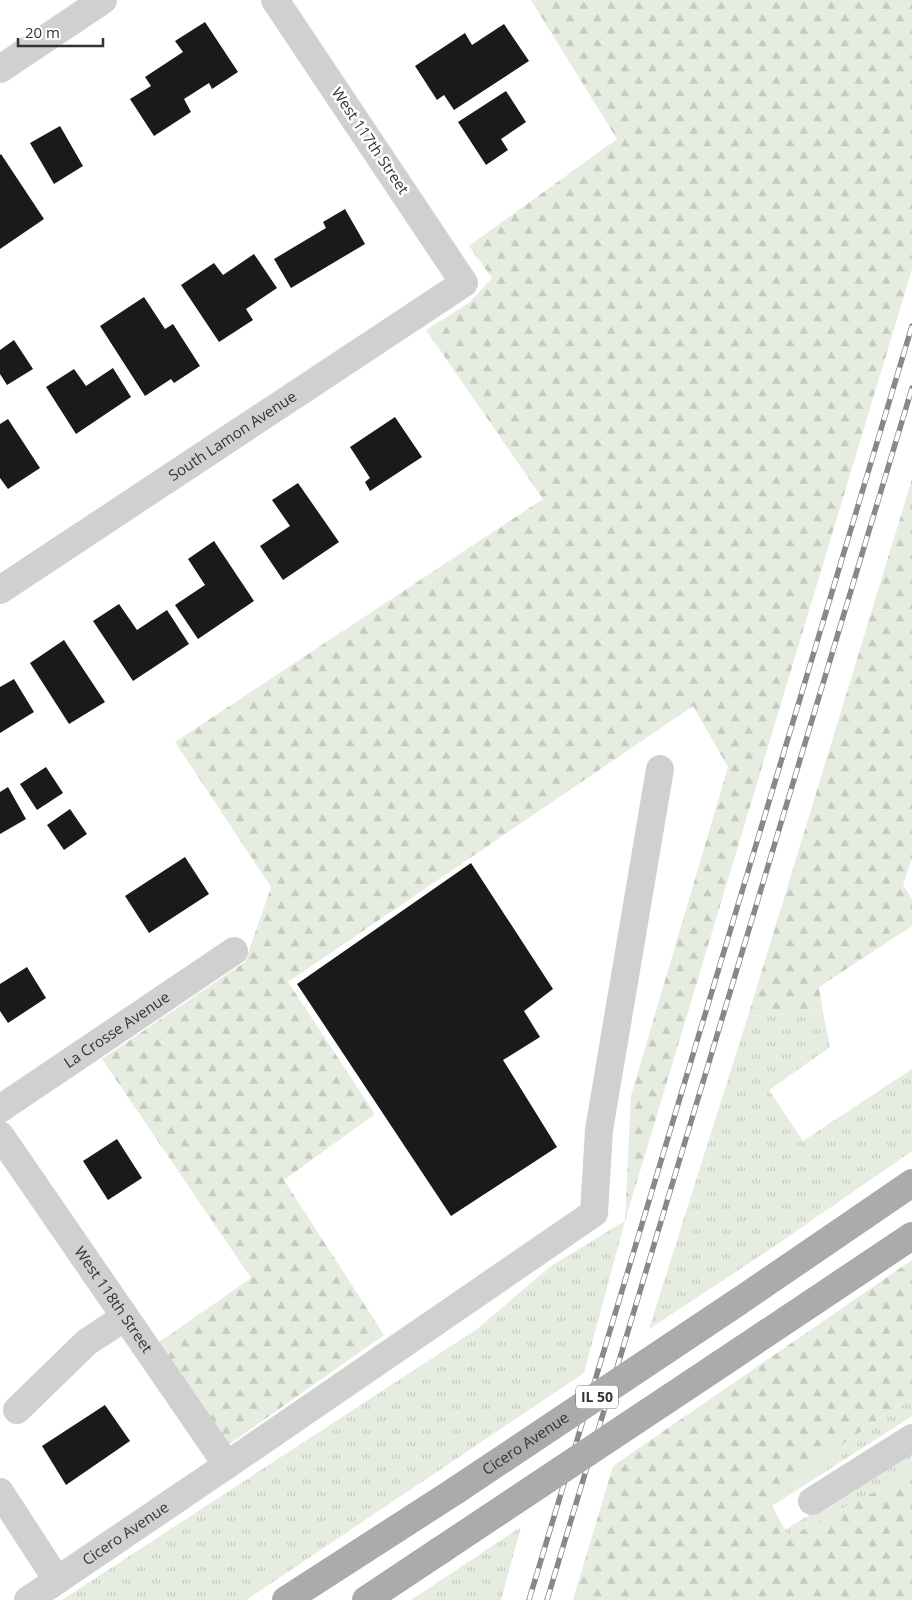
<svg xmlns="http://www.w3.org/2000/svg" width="912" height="1600" viewBox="0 0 912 1600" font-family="'Open Sans',sans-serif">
	<defs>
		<pattern id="grass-tufts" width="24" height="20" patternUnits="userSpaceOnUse" patternTransform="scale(1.25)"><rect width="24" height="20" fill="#e6ecdf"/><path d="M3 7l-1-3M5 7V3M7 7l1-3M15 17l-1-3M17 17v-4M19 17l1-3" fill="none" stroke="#c6cbc0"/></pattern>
		<pattern id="forest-firs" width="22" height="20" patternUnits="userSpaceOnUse" patternTransform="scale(1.25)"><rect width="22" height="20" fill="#e6ecdf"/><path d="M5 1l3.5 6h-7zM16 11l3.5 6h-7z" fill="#c6cbc0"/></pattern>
	</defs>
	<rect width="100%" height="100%" fill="#fff"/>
	<!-- grass -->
	<g fill="url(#grass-tufts)">
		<path d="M823,1012L830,1047L769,1090L803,1141L912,1069V1151L772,1248L649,1329L748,1016Z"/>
		<path d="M625,1221L584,1373L246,1600H62L477,1329L551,1266Z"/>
		<path d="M912,1396V1416L772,1506L834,1450Z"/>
		<path d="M912,1452V1472L789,1537L785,1530Z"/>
		<path d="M521,1527L501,1600H411Z"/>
	</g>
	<!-- forest -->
	<g fill="url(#forest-firs)">
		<path d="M531,0H912V269L625,1221L631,1096L728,767L693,706L288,982L375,1114L284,1180L384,1335L228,1445L158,1343L251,1278L102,1059L245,962L271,887L175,742L543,499L426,330L469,303L492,278L469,246L617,139Z"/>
		<path d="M912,479V858L903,885L912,899V926L819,987L823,1012L748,1016Z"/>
		<path d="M912,1260V1396L834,1450L772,1506L789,1537L912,1472V1600H573L613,1466Z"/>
	</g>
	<!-- building -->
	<g fill="#1a1a1a">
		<path d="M205,22L238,72L212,89L209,83L184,99L191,112L154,136L130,99L151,86L145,77L183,52L175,41Z"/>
		<path d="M504,24L529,61L454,110L444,95L437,100L415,66L465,33L472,45Z"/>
		<path d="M506,91L526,122L501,139L508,150L486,165L458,122Z"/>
		<path d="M60,126L83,166L54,184L30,143Z"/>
		<path d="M1,154L44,219L0,249V155Z"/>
		<path d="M345,209L365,244L291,288L274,259L326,228L323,222Z"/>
		<path d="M254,254L277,288L246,309L253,320L219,342L181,285L214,263L223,275Z"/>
		<path d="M144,297L165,329L173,324L200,366L174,383L171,379L145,396L100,326Z"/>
		<path d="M14,340L33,369L7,385L0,374V350Z"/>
		<path d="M113,368L131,397L76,434L46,387L74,369L86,386Z"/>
		<path d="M395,417L422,457L370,491L365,482L370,478L350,447Z"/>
		<path d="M8,419L40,468L8,489L0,478V424Z"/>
		<path d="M298,483L339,542L283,580L260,546L290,526L272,500Z"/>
		<path d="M214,541L254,601L198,639L175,605L205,585L188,559Z"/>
		<path d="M119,604L137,630L167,610L189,644L133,681L93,621Z"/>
		<path d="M64,640L105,702L69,724L30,663Z"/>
		<path d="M14,679L34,712L0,733V687Z"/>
		<path d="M46,767L63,793L37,810L20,784Z"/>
		<path d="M8,787L26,819L0,834V792Z"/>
		<path d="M70,809L87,834L64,850L47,825Z"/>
		<path d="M185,857L209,894L149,933L125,896Z"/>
		<path d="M471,863L553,989L524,1011L540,1037L503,1060L557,1147L451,1216L297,984Z"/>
		<path d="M27,967L46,998L8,1023L0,1011V984Z"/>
		<path d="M117,1139L142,1178L108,1200L83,1161Z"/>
		<path d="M105,1405L130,1441L66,1485L42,1446Z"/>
	</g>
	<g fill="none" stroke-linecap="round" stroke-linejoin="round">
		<!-- minor -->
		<g stroke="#d0d0d0" stroke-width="28">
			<path d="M0,69L103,0"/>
			<path id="s1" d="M0,590L464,283L275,0"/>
			<path id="s2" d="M0,1109L234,951"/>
			<path id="s3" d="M0,1135L227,1465"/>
			<path d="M17,1410L87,1342L125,1317"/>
			<path d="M0,1492L57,1580"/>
			<path d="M812,1501L912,1438"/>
			<path id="s4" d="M28,1600L227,1465L594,1213L599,1130L660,769"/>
		</g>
		<!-- major -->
		<g stroke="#ababab" stroke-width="28">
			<path d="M738,1302L912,1183"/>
			<path d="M722,1363L912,1236"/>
			<path d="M286,1600L455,1491"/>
			<path d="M366,1600L441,1550"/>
		</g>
		<defs>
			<g id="rail">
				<path d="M529,1600L912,326"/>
				<path d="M547,1600L912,388"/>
			</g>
		</defs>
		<!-- rail casing -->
		<use href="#rail" stroke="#888" stroke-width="5.5"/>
		<!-- rail -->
		<use href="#rail" stroke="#fff" stroke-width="4" stroke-dasharray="11" stroke-linecap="butt"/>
		<!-- major-bridge -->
		<g stroke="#ababab" stroke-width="28">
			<path id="s5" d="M455,1491L738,1302"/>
			<path d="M441,1550L722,1363"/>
		</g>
	</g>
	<g text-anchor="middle" stroke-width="5" stroke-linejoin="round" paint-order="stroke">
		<!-- shield labels -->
		<rect fill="#fff" stroke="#707070" stroke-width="1" x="576" y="1385.5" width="42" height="23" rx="4"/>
		<g font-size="14" font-weight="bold" fill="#333">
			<text x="597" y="1402">IL 50</text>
		</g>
		<!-- street labels -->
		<g font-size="15" fill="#333" stroke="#fff">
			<text transform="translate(370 141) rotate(56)" y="5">West 117th Street</text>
			<text dy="5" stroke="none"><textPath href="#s1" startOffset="279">South Lamon Avenue</textPath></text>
			<text dy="5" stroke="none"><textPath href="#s2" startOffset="141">La Crosse Avenue</textPath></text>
			<text dy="5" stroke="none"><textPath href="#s3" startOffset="200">West 118th Street</textPath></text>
			<text dy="5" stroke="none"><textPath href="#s5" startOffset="85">Cicero Avenue</textPath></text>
			<text dy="5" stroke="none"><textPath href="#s4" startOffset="118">Cicero Avenue</textPath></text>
		</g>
	</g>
	<!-- scale -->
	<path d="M18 38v8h85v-8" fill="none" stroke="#333333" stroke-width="2.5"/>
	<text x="25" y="38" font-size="15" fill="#333333" stroke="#ffffff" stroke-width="4" paint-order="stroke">20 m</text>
</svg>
